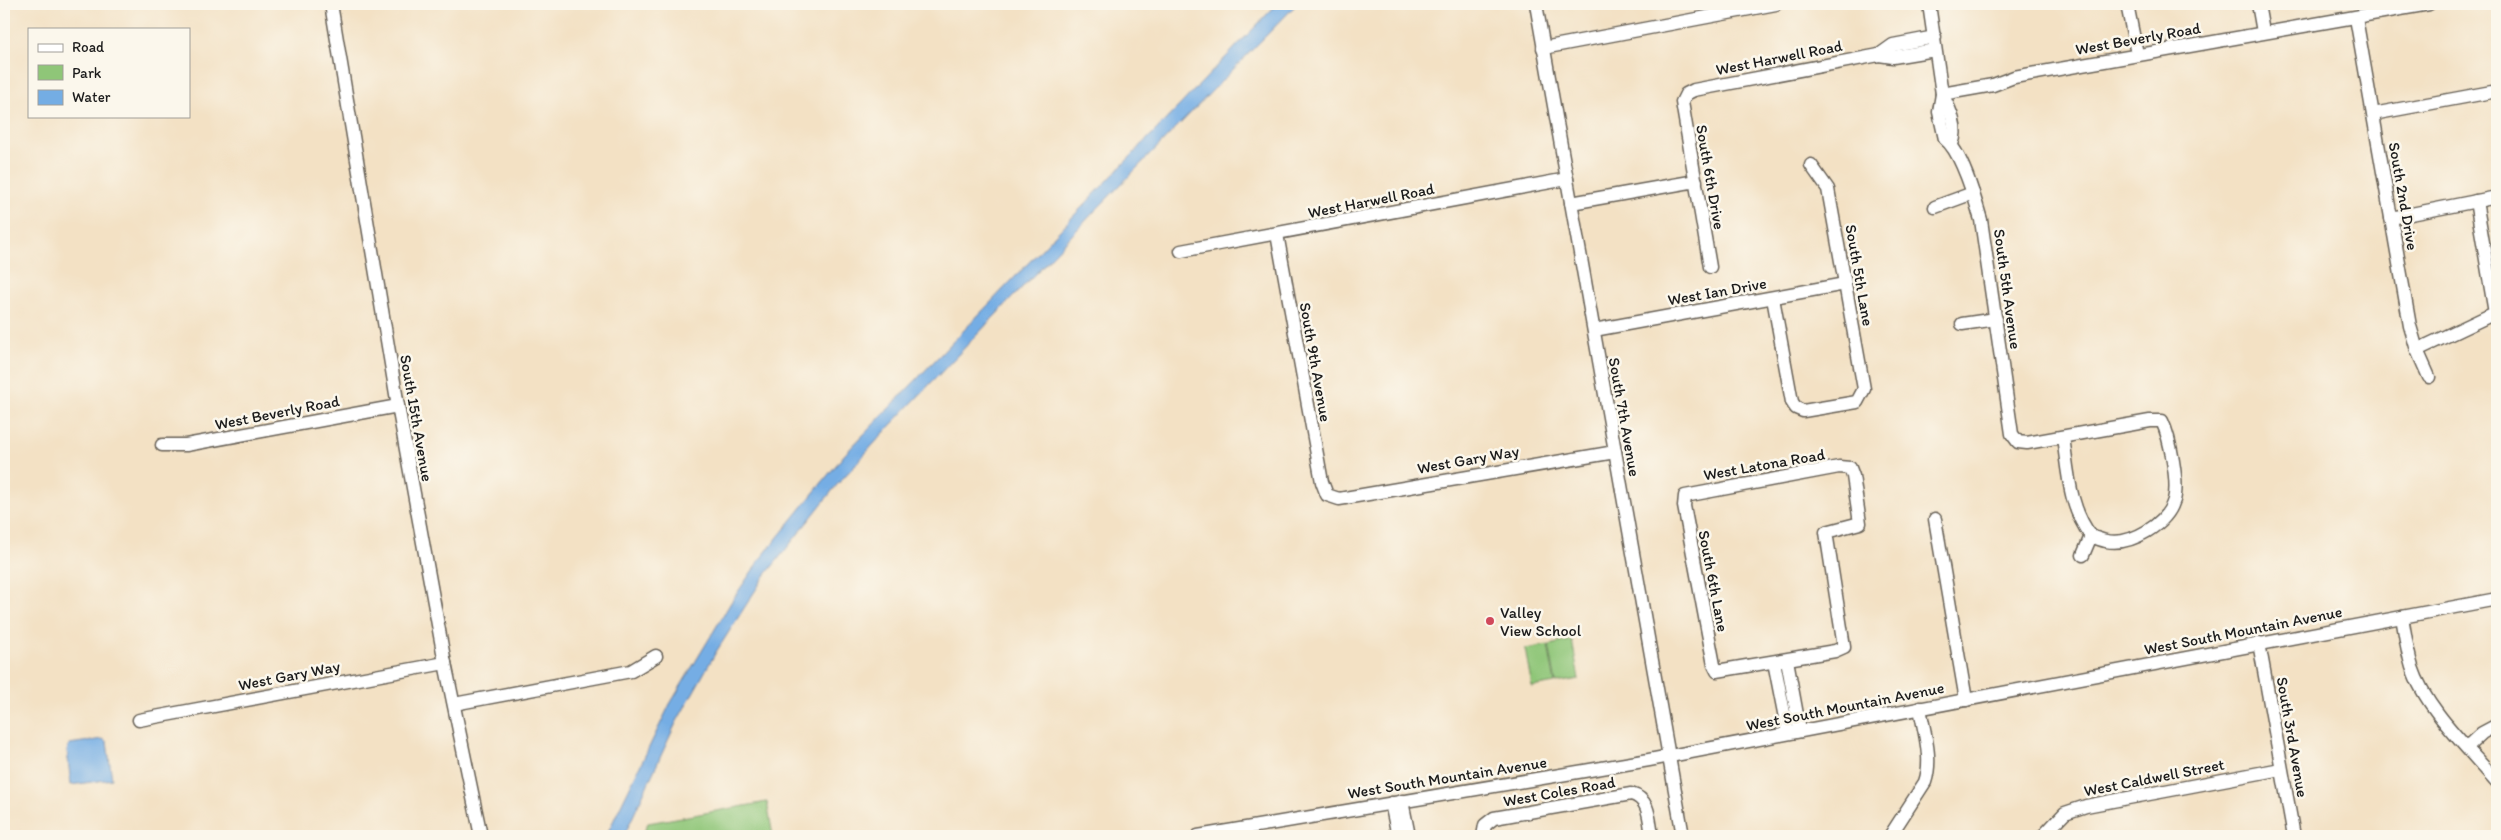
<svg xmlns="http://www.w3.org/2000/svg" width="2501" height="840" viewBox="0 0 2501 840" font-family="Itim,sans-serif">
	<rect width="100%" height="100%" fill="#fbf7ec"/>
	<filter id="ink" filterUnits="userSpaceOnUse"><feTurbulence type="fractalNoise" baseFrequency=".02" numOctaves="2"/><feDisplacementMap in="SourceGraphic" scale="10" xChannelSelector="R" yChannelSelector="G"/><feConvolveMatrix kernelMatrix="1 2 1 2 8 2 1 2 1" color-interpolation-filters="sRGB"/></filter>
	<filter id="wash" filterUnits="userSpaceOnUse"><feTurbulence type="fractalNoise" baseFrequency=".0096" numOctaves="4" result="noise"/><feDisplacementMap in="SourceGraphic" scale="20" xChannelSelector="R" yChannelSelector="G"/><feGaussianBlur stdDeviation="1.12" result="paint"/><feColorMatrix in="noise" values="0 0 0 0 0 0 0 0 0 0 0 0 0 0 0 0 0 1.4 0 .05"/><feComposite in="paint" operator="in"/></filter>
	<g filter="url(#wash)">
		<rect width="100%" height="100%" fill="#f3e1c4"/>
		<!-- green -->
		<g fill="#8fc678" stroke="#56714a">
			<path d="M1572,640L1579,679L1556,683L1549,645Z"/>
			<path d="M1548,645L1555,683L1532,687L1525,649Z"/>
			<path d="M767,802L773,836H642L648,823Z"/>
		</g>
		<!-- water -->
		<g fill="#74ade4" stroke="#486480">
			<path d="M1277,4H1297L1093,213L890,426L836,486L764,577L716,652L676,723L624,836H606L670,704L733,599L761,558L845,454Z"/>
			<path d="M103,739L107,742L112,779L71,785L67,751L69,744Z"/>
		</g>
	</g>
	<g filter="url(#ink)">
		<g fill="none" stroke-linecap="round" stroke-linejoin="round">
			<defs>
				<g id="minor">
					<path d="M331,4L398,406L445,663L481,836"/>
					<path d="M1536,4L1683,836"/>
					<path d="M1929,4L1942,94L1939,112L1945,139C1962,152 1975,199 1981,220L2012,434L2018,442L2027,443L2150,421H2162C2170,438 2179,483 2174,500C2167,524 2131,546 2106,541C2101,540 2096,538 2091,536"/>
					<path d="M2127,4L2137,54"/>
					<path d="M2258,4L2263,32"/>
					<path d="M2356,18L2410,326L2417,350L2429,377"/>
					<path d="M1543,48L1776,4"/>
					<path d="M1879,55L1893,45L1935,37"/>
					<path d="M1942,94L1993,85L2014,77L2429,4"/>
					<path d="M1942,94C1950,109 1959,128 1952,144"/>
					<path d="M2373,114L2497,91"/>
					<path d="M2476,201L2495,313"/>
					<path d="M1571,203L1696,181"/>
					<path d="M1935,207L1973,193"/>
					<path d="M2391,218L2497,197"/>
					<path d="M1277,234L1322,482L1327,495L1339,499L1615,452"/>
					<path d="M1181,251L1567,179"/>
					<path d="M1710,267L1682,102L1686,94L1694,90L1879,55L1893,57L1935,50"/>
					<path d="M1773,298L1792,402L1796,408L1803,411L1857,402L1864,389L1828,189L1811,165"/>
					<path d="M1962,324L1996,319"/>
					<path d="M1594,330L1845,284"/>
					<path d="M2417,350L2497,312"/>
					<path d="M2063,437C2068,471 2069,508 2091,536"/>
					<path d="M162,445H186L398,406"/>
					<path d="M1839,467L1850,468L1853,476L1860,523L1826,532L1844,647L1835,651L1717,671L1714,665L1684,506L1685,496Z"/>
					<path d="M1935,519L1966,700"/>
					<path d="M2083,555L2091,536"/>
					<path d="M2402,617C2405,633 2407,651 2412,667C2425,708 2469,749 2497,782"/>
					<path d="M2259,643L2294,836"/>
					<path d="M1787,660L1800,731"/>
					<path d="M1774,662L1788,733"/>
					<path d="M454,704L631,671L656,656"/>
					<path d="M139,720L445,663"/>
					<path d="M2467,747L2482,733L2497,725"/>
					<path d="M1402,801L1409,836"/>
					<path d="M1391,803L1398,836"/>
					<path d="M1198,836L1649,760L2497,599"/>
					<path d="M1483,836L1485,825L1494,818L1631,794C1650,799 1649,819 1652,836"/>
					<path d="M1890,836L1925,782C1933,759 1924,732 1920,708"/>
					<path d="M2043,836L2065,813L2086,806L2281,769"/>
				</g>
			</defs>
			<!-- minor casing -->
			<use href="#minor" stroke="#676157" stroke-width="15"/>
			<!-- minor -->
			<use href="#minor" stroke="#fff" stroke-width="12"/>
		</g>
	</g>
	<!-- markers -->
	<circle fill="#d1495b" stroke="#fbf7ec" stroke-width="2" cx="1490" cy="621" r="5"/>
	<g text-anchor="middle" stroke-width="5" stroke-linejoin="round" paint-order="stroke">
		<!-- street labels -->
		<g font-size="16" fill="#1c1c1c" stroke="#fbf7ec">
			<text transform="translate(2138 38) rotate(-10)" y="6">West Beverly Road</text>
			<text transform="translate(1779 57) rotate(-11)" y="6">West Harwell Road</text>
			<text transform="translate(1711 177) rotate(80)" y="6">South 6th Drive</text>
			<text transform="translate(2404 196) rotate(80)" y="6">South 2nd Drive</text>
			<text transform="translate(1371 200) rotate(-11)" y="6">West Harwell Road</text>
			<text transform="translate(1860 275) rotate(80)" y="6">South 5th Lane</text>
			<text transform="translate(2008 289) rotate(82)" y="6">South 5th Avenue</text>
			<text transform="translate(1717 291) rotate(-10)" y="6">West Ian Drive</text>
			<text transform="translate(1316 362) rotate(80)" y="6">South 9th Avenue</text>
			<text transform="translate(277 412) rotate(-11)" y="6">West Beverly Road</text>
			<text transform="translate(1625 417) rotate(80)" y="6">South 7th Avenue</text>
			<text transform="translate(417 418) rotate(80)" y="6">South 15th Avenue</text>
			<text transform="translate(1468 459) rotate(-10)" y="6">West Gary Way</text>
			<text transform="translate(1764 464) rotate(-10)" y="6">West Latona Road</text>
			<text transform="translate(1714 581) rotate(79)" y="6">South 6th Lane</text>
			<text transform="translate(2243 630) rotate(-11)" y="6">West South Mountain Avenue</text>
			<text transform="translate(289 675) rotate(-11)" y="6">West Gary Way</text>
			<text transform="translate(1845 706) rotate(-11)" y="6">West South Mountain Avenue</text>
			<text transform="translate(2293 737) rotate(80)" y="6">South 3rd Avenue</text>
			<text transform="translate(1447 777) rotate(-9)" y="6">West South Mountain Avenue</text>
			<text transform="translate(2154 777) rotate(-11)" y="6">West Caldwell Street</text>
			<text transform="translate(1559 791) rotate(-10)" y="6">West Coles Road</text>
		</g>
		<!-- poi labels -->
		<g font-size="16" fill="#1c1c1c" stroke="#fbf7ec" text-anchor="start">
			<text x="1500" y="618">Valley<tspan x="1500" dy="18">View School</tspan></text>
		</g>
	</g>
	<!-- margin -->
	<rect width="2501" height="840" fill="none" stroke="#fbf7ec" stroke-width="20"/>
	<!-- legend -->
	<rect x="28" y="28" width="162" height="90" fill="#fbf7ec" stroke="#a29f99"/>
	<rect x="38" y="44" width="25" height="8" fill="#ffffff" stroke="#a29f99"/>
	<text x="72" y="52" font-size="15" fill="#1c1c1c">Road</text>
	<rect x="38" y="65" width="25" height="15" fill="#8fc678" stroke="#a29f99"/>
	<text x="72" y="78" font-size="15" fill="#1c1c1c">Park</text>
	<rect x="38" y="90" width="25" height="15" fill="#74ade4" stroke="#a29f99"/>
	<text x="72" y="102" font-size="15" fill="#1c1c1c">Water</text>
</svg>
